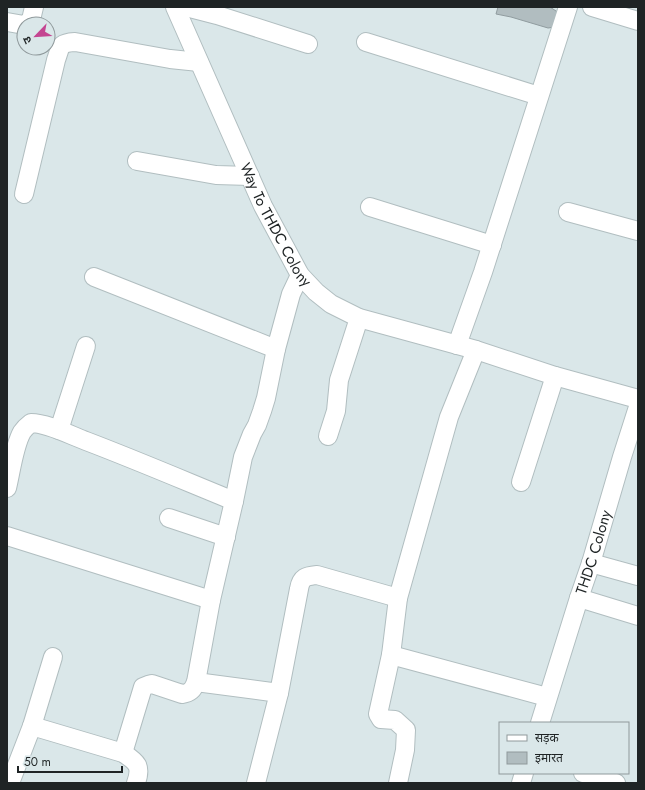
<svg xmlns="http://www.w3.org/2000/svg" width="645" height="790" viewBox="0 0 645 790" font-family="Jost,'Noto Sans Devanagari',sans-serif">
	<rect width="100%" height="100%" fill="#dae7e9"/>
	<!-- building -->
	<path fill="#b1bdc0" stroke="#909c9f" d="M498,7H550L559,13L555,27L548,28L511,17L496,14Z"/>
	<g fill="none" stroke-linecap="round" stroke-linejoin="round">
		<defs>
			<g id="minor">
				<path id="s1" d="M175,7L263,206L300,275L316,292L331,304L359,318L476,350L555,376L638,399"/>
				<path d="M186,7L217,15L308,44"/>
				<path d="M592,7L638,21"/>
				<path d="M7,22L24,25"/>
				<path d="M26,24L31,20L34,7"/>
				<path d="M366,42L539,96"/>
				<path d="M137,161L216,175L250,176"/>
				<path d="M24,194L56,60C61,46 59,43 75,42L170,59L199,62"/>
				<path d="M370,207L492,245"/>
				<path d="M568,212L638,231"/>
				<path d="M94,277L276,349"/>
				<path d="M457,345L483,272L568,7"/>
				<path d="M59,430L86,346"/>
				<path d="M328,436L336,411L339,380L359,318"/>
				<path d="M521,482L555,376"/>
				<path d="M7,488C11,472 14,446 22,432C24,429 27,426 31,423C47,423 70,435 86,441C136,460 185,481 234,501"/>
				<path d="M169,518L226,537"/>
				<path d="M7,536L211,600"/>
				<path d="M591,563L638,576"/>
				<path d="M579,598L638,616"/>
				<path d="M391,655L547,697"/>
				<path d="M196,682L279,693L299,589C301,577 306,576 317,575L398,598"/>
				<path id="s2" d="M540,723L579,598L591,563L622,457L638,407"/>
				<path d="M32,726L53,657"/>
				<path d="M123,753L143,687L148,685L152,684L182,694C190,693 193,690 196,682L211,600L234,501L243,457L252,434L257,425L262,411L266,398L276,349L291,294L300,275"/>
				<path d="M583,773L616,783"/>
				<path d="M10,783L32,726L123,753C137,762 142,766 136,783"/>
				<path d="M256,783L279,693"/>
				<path d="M398,783L405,750L406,730L395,720L381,719L378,714L391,655L398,598L449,417L476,350"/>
				<path d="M521,783L524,773"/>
			</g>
		</defs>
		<!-- minor casing -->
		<use href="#minor" stroke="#b1bec0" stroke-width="20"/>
		<!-- minor -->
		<use href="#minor" stroke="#fff" stroke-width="18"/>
	</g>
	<g text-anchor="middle" stroke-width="4" stroke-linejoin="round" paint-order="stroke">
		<!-- street labels -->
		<g font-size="15" fill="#1f2425" stroke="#dae7e9">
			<text dy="5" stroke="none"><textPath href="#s1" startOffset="240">Way To THDC Colony</textPath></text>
			<text dy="5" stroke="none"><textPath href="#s2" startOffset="179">THDC Colony</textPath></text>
		</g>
	</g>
	<!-- border -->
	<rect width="645" height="790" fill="none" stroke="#1f2425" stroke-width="16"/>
	<!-- legend -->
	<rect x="499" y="722" width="130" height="52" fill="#dae7e9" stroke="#8f999b"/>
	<rect x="507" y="735" width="20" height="6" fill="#ffffff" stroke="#8f999b"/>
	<text x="535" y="742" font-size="12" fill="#1f2425">सड़क</text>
	<rect x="507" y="752" width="20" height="12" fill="#b1bdc0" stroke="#8f999b"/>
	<text x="535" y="762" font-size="12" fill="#1f2425">इमारत</text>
	<!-- north arrow -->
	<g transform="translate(36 36) rotate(245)"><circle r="19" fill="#dae7e9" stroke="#8f999b"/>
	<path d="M0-3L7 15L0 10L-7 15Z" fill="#c44591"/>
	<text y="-6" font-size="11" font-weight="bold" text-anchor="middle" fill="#1f2425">उ</text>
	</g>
	<!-- scale -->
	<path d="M18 766v6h104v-6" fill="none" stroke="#1f2425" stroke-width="2"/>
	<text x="24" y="766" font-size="12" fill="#1f2425" stroke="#dae7e9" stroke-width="3" paint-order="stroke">50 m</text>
</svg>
